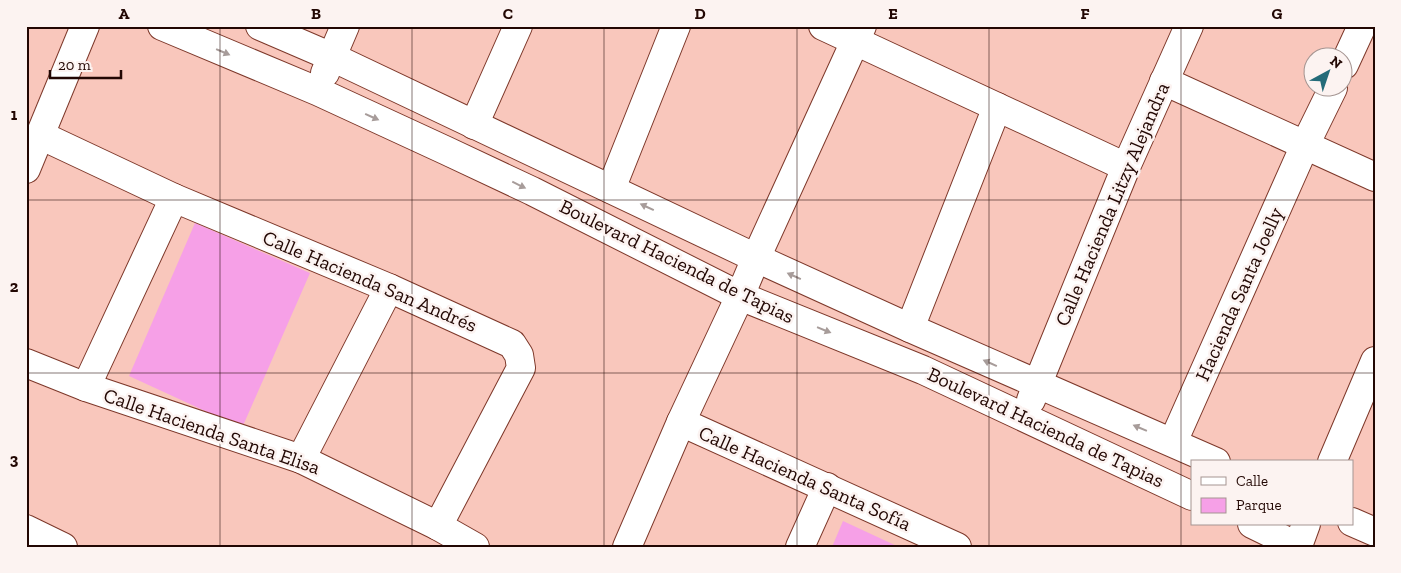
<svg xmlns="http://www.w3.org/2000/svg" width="1401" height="573" viewBox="0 0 1401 573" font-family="'Zilla Slab',serif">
	<rect width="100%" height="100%" fill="#f9c7bc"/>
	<!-- green -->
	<g fill="#f6a0e7">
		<path d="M195,223L310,273L242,428L129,376Z"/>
		<path d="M843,521L899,547H832Z"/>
	</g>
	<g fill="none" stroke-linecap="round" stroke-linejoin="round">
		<defs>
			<g id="minor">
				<path d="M162,26L317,91L447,151L532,191L740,296L923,370L1192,496"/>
				<path d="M260,26L332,57L756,258L910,328L1216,462"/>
				<path d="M823,26L1126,167"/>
				<path d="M1344,65L1362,26"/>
				<path d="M325,73L345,26"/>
				<path d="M1164,81L1375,177"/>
				<path d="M474,125L518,26"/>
				<path d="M40,135L174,198L389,288L512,344L519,355L521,368L438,526"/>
				<path d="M26,169L85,26"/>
				<path d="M611,189L676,26"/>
				<path d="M910,328L997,107"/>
				<path d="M26,363L86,387L301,459L438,526L475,547"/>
				<path d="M86,387L174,198"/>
				<path d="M1031,400L1126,167L1189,26"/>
				<path d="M681,422L957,547"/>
				<path d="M1173,442L1305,145L1333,88"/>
				<path d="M301,459L389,288"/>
				<path d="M1332,462L1375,361"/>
				<path d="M1352,522L1375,532"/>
				<path d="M1252,524L1299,547"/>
				<path d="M26,529L63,547"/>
				<path d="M1298,546L1306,524"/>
				<path d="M627,547L681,422L740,296L756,258L862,26"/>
				<path d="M800,547L827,487"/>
			</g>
		</defs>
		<!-- minor casing -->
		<use href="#minor" stroke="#7d382a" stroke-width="30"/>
		<!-- minor -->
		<use href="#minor" stroke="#fff" stroke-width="28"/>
	</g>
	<!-- one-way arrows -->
	<defs><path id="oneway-solid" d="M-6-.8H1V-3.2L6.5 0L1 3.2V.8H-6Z" transform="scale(1.25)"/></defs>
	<g fill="#a79c9a">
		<use href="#oneway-solid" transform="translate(223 52) rotate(23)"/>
		<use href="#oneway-solid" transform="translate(372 117) rotate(24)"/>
		<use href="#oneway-solid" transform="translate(519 185) rotate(26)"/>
		<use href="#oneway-solid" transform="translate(647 207) rotate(-155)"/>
		<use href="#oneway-solid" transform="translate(794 276) rotate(-156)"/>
		<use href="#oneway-solid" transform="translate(824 330) rotate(22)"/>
		<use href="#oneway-solid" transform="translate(990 363) rotate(-156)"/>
		<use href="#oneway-solid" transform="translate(1140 428) rotate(-157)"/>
	</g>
	<!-- grid -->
	<path fill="none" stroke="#220703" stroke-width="1" stroke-opacity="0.55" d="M220,26V547M412,26V547M604,26V547M797,26V547M989,26V547M1181,26V547M26,200H1375M26,373H1375"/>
	<g text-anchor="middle" stroke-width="5" stroke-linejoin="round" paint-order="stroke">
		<!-- street labels -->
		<g font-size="20" fill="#220703" stroke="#fcf3f1">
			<text transform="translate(1112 204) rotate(-67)" y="7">Calle Hacienda Litzy Alejandra</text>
			<text transform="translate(677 261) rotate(26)" y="7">Boulevard Hacienda de Tapias</text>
			<text transform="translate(370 281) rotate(23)" y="7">Calle Hacienda San Andrés</text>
			<text transform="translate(1239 294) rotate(-66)" y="7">Hacienda Santa Joelly</text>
			<text transform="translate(1046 427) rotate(25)" y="7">Boulevard Hacienda de Tapias</text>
			<text transform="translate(212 431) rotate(19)" y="7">Calle Hacienda Santa Elisa</text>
			<text transform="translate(805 478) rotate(24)" y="7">Calle Hacienda Santa Sofía</text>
		</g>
	</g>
	<!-- border -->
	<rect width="1401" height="573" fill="none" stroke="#fcf3f1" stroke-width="55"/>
	<!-- legend -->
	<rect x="1191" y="460" width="162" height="65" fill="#fcf3f1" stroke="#a59592"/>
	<rect x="1201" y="477" width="25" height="8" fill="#ffffff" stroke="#a59592"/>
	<text x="1236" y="486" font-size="15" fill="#220703">Calle</text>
	<rect x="1201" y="498" width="25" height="15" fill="#f6a0e7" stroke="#a59592"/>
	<text x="1236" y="510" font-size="15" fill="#220703">Parque</text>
	<!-- north arrow -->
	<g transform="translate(1328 72) rotate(40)"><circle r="24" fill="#fcf3f1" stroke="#a59592"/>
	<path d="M0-4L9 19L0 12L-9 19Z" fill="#246b79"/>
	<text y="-8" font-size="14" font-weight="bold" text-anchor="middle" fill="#220703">N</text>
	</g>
	<!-- scale -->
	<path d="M50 70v8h71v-8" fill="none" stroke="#220703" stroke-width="2.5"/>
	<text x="58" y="70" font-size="15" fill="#220703" stroke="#fcf3f1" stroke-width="4" paint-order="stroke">20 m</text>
	<rect x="28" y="28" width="1346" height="518" fill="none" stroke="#220703" stroke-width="2"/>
	<g font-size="16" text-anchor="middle" font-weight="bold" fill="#220703">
		<text x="124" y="19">A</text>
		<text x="316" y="19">B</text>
		<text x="508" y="19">C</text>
		<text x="700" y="19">D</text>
		<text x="893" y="19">E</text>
		<text x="1085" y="19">F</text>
		<text x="1277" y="19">G</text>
		<text x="14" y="120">1</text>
		<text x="14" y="292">2</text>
		<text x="14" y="465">3</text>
	</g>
</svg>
